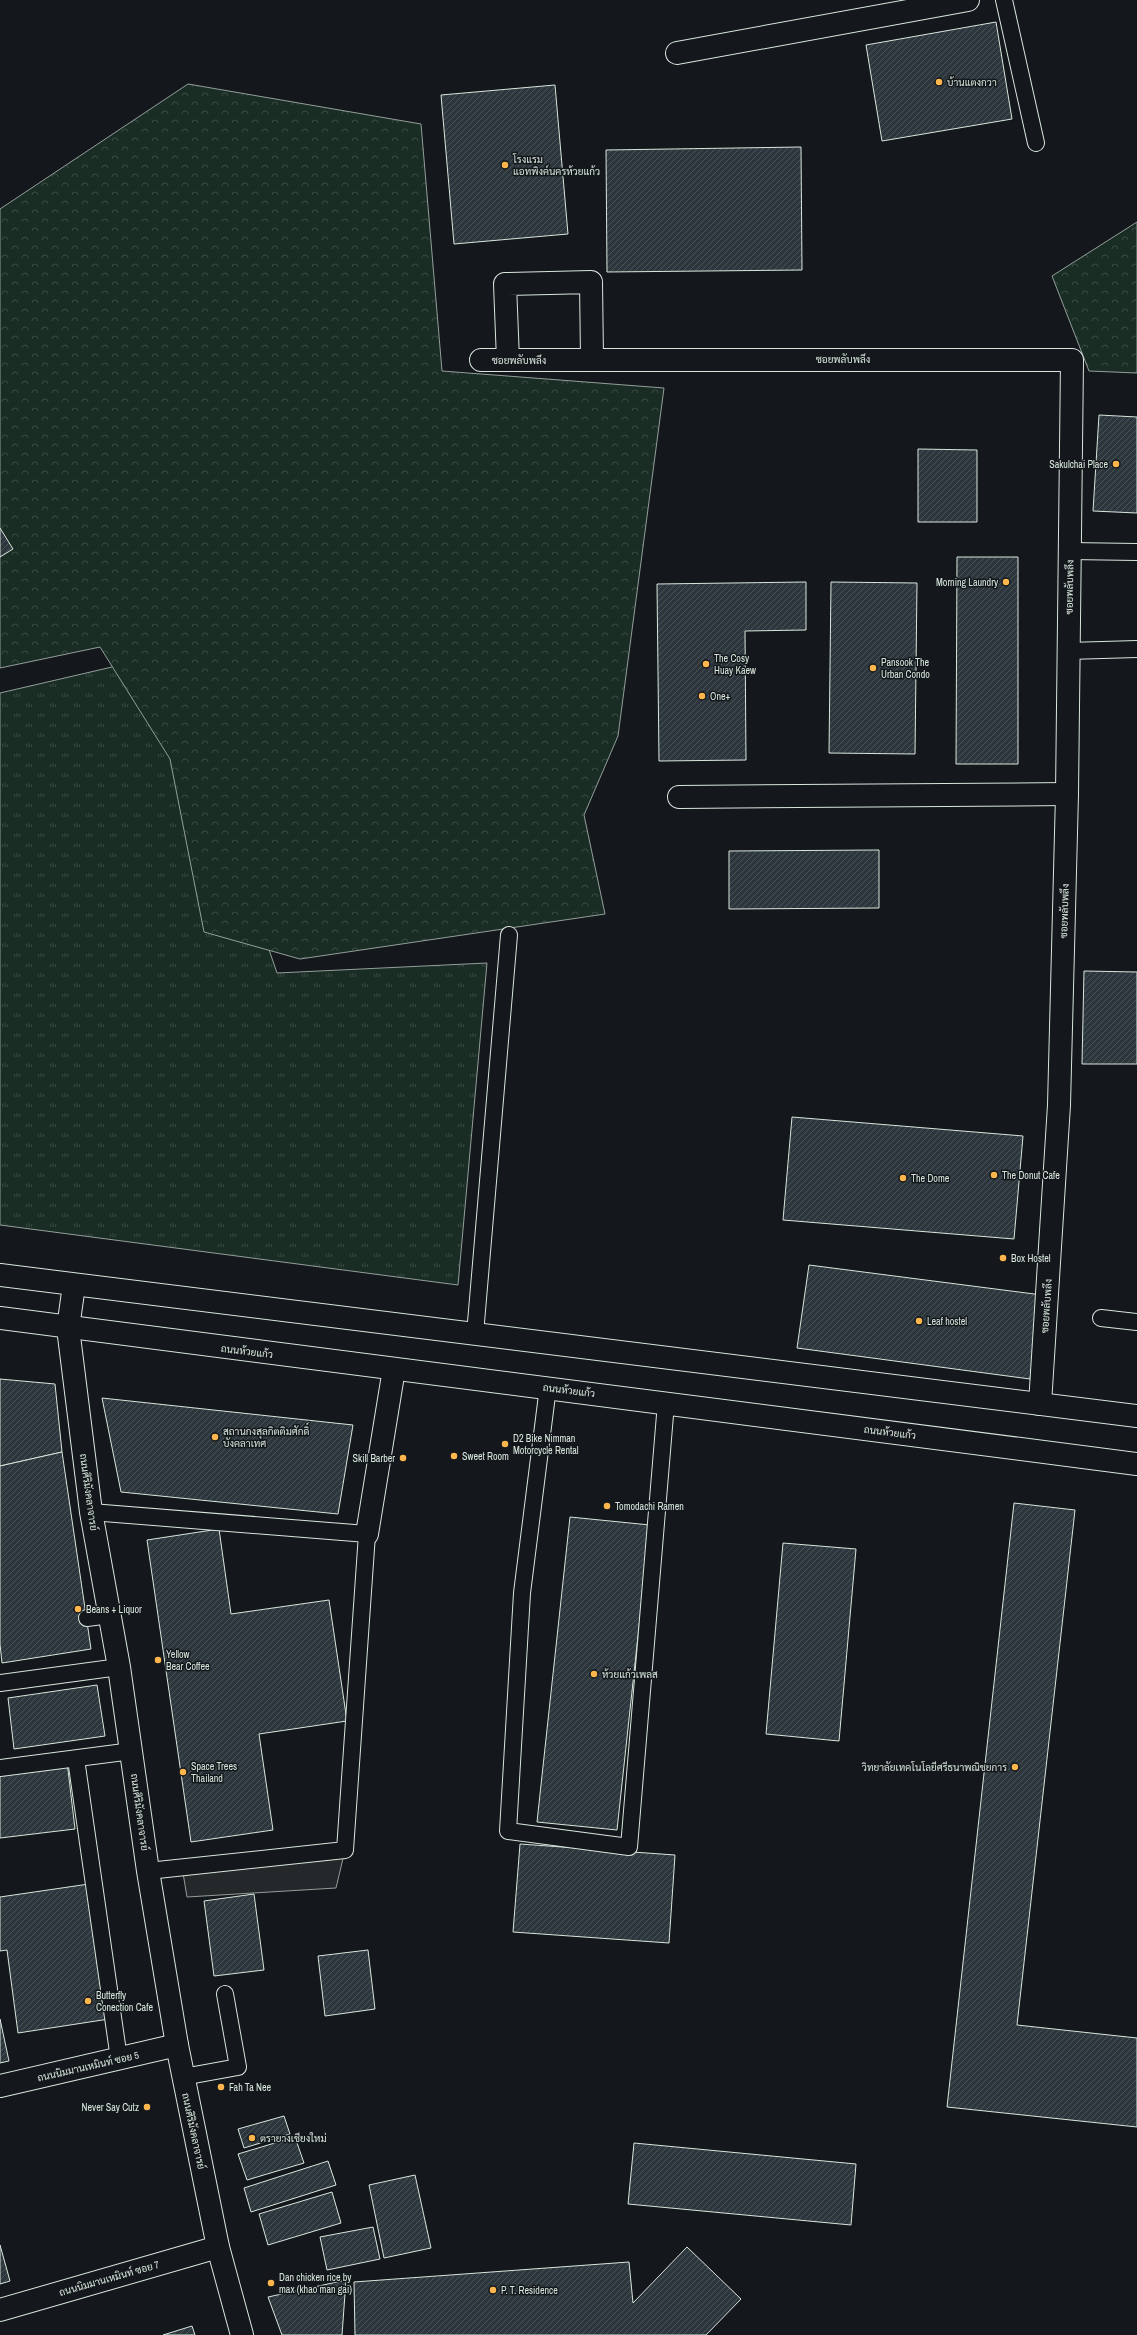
<svg xmlns="http://www.w3.org/2000/svg" width="1137" height="2335" viewBox="0 0 1137 2335" font-family="'Archivo Narrow',Sarabun,sans-serif">
	<defs>
		<pattern id="grass-tufts" width="24" height="20" patternUnits="userSpaceOnUse"><rect width="24" height="20" fill="#1a2d24"/><path d="M3 7l-1-3M5 7V3M7 7l1-3M15 17l-1-3M17 17v-4M19 17l1-3" fill="none" stroke="#3b4b43"/></pattern>
		<pattern id="forest-crowns" width="20" height="18" patternUnits="userSpaceOnUse"><rect width="20" height="18" fill="#1a2d24"/><path d="M2 6a3 3 0 1 1 6 0M12 15a3 3 0 1 1 6 0" fill="none" stroke="#3b4b43"/></pattern>
		<pattern id="building-hatch" width="6" height="6" patternUnits="userSpaceOnUse"><rect width="6" height="6" fill="#2c363c"/><path d="M-1 1l2-2M0 6l6-6M5 7l2-2" fill="none" stroke="#4a5358"/></pattern>
	</defs>
	<rect width="100%" height="100%" fill="#14181c"/>
	<!-- grass -->
	<path fill="url(#grass-tufts)" stroke="#939e99" d="M168,654L277,973L487,963L458,1285L0,1225V693Z"/>
	<!-- forest -->
	<g fill="url(#forest-crowns)" stroke="#939e99">
		<path d="M188,84L421,124L442,371L664,388L618,736L584,815L605,914L300,959L204,932L170,759L100,647L0,668V209Z"/>
		<path d="M1137,222V373L1089,371L1052,276Z"/>
	</g>
	<!-- parking -->
	<path fill="#24282b" stroke="#939e99" d="M345,1850L336,1888L187,1897L183,1873Z"/>
	<!-- building -->
	<g fill="url(#building-hatch)" stroke="#d8e6dc">
		<path d="M996,22L1012,119L882,141L866,45Z"/>
		<path d="M555,85L568,234L454,244L441,95Z"/>
		<path d="M801,147L802,270L607,272L606,150Z"/>
		<path d="M1099,415L1137,417V513L1093,511Z"/>
		<path d="M918,449L977,450V522H918Z"/>
		<path d="M0,528L13,549L0,557Z"/>
		<path d="M957,557H1018V764H956Z"/>
		<path d="M806,582V630L745,631L746,760L659,761L657,584Z"/>
		<path d="M831,582L917,583L915,754L829,753Z"/>
		<path d="M879,850V908L729,909V851Z"/>
		<path d="M1084,971L1137,972V1064H1082Z"/>
		<path d="M792,1117L1023,1136L1014,1239L783,1220Z"/>
		<path d="M809,1265L1042,1295L1030,1379L797,1348Z"/>
		<path d="M0,1379L55,1384L62,1452L0,1466Z"/>
		<path d="M102,1398L353,1425L338,1514L121,1492Z"/>
		<path d="M62,1452L91,1649L2,1663L0,1644V1466Z"/>
		<path d="M1014,1503L1075,1510L1017,2025L1137,2038V2127L947,2107Z"/>
		<path d="M570,1517L650,1525L617,1830L537,1822Z"/>
		<path d="M219,1529L231,1614L329,1600L347,1721L259,1734L273,1830L191,1842L147,1540Z"/>
		<path d="M783,1543L856,1549L839,1741L766,1734Z"/>
		<path d="M97,1685L105,1736L14,1749L8,1698Z"/>
		<path d="M66,1753L75,1829L0,1838V1760Z"/>
		<path d="M520,1844L675,1855L669,1943L513,1932Z"/>
		<path d="M89,1884L109,2019L18,2033L7,1950L0,1951V1897Z"/>
		<path d="M254,1894L264,1970L214,1976L204,1901Z"/>
		<path d="M368,1950L375,2009L325,2016L318,1956Z"/>
		<path d="M0,2019L9,2061L0,2063Z"/>
		<path d="M284,2116L290,2134L244,2148L238,2129Z"/>
		<path d="M295,2137L304,2163L247,2180L238,2154Z"/>
		<path d="M634,2143L856,2164L851,2225L628,2204Z"/>
		<path d="M328,2161L336,2185L251,2212L244,2188Z"/>
		<path d="M415,2175L431,2248L384,2258L369,2185Z"/>
		<path d="M332,2192L341,2223L268,2245L259,2214Z"/>
		<path d="M373,2227L380,2259L327,2270L320,2237Z"/>
		<path d="M0,2245L10,2281L0,2284Z"/>
		<path d="M687,2247L741,2299L706,2335H355L354,2282L629,2262L633,2303Z"/>
		<path d="M346,2280L342,2335H282L268,2297Z"/>
		<path d="M192,2326L195,2335H163Z"/>
	</g>
	<g fill="none" stroke-linecap="round" stroke-linejoin="round">
		<defs>
			<g id="service">
				<path d="M1004,0L1036,143"/>
				<path d="M1070,551L1137,552"/>
				<path d="M1068,651L1137,649"/>
				<path d="M1101,1318L1137,1322"/>
				<path d="M475,1334L509,935"/>
				<path d="M548,1387L522,1593L508,1831L629,1847L666,1403"/>
				<path d="M91,1512L367,1534L345,1850L148,1871"/>
				<path d="M87,1618L110,1615"/>
				<path d="M0,1683L119,1667"/>
				<path d="M76,1759L119,2059"/>
				<path d="M0,1768L132,1751"/>
				<path d="M183,2077L238,2067L225,1994"/>
			</g>
			<g id="minor">
				<path d="M677,53L968,0"/>
				<path d="M481,360H1072L1067,794L1059,1105L1040,1404"/>
				<path d="M508,360L505,284L591,282L592,359"/>
				<path d="M679,797L1067,794"/>
				<path d="M367,1534L394,1369"/>
				<path d="M0,2086L177,2045"/>
				<path d="M0,2310L218,2247"/>
			</g>
			<path id="tertiary" d="M74,1285L68,1328L91,1512L119,1667L148,1871L177,2045L218,2247L242,2335"/>
			<g id="secondary">
				<path d="M0,1275L1137,1416"/>
				<path d="M0,1318L1137,1464"/>
			</g>
		</defs>
		<!-- service casing -->
		<use href="#service" stroke="#d8e6dc" stroke-width="18"/>
		<!-- minor casing -->
		<use href="#minor" stroke="#d8e6dc" stroke-width="24"/>
		<!-- tertiary casing -->
		<use href="#tertiary" stroke="#d8e6dc" stroke-width="24"/>
		<!-- secondary casing -->
		<use href="#secondary" stroke="#d8e6dc" stroke-width="24"/>
		<!-- service -->
		<use href="#service" stroke="#14181c" stroke-width="16"/>
		<!-- minor -->
		<use href="#minor" stroke="#14181c" stroke-width="22"/>
		<!-- tertiary -->
		<use href="#tertiary" stroke="#14181c" stroke-width="22"/>
		<!-- secondary -->
		<use href="#secondary" stroke="#14181c" stroke-width="22"/>
	</g>
	<!-- markers -->
	<g fill="#ffb74d" stroke="#14181c" stroke-width="1.5">
		<circle cx="939" cy="82" r="4"/>
		<circle cx="505" cy="165" r="4"/>
		<circle cx="1116" cy="464" r="4"/>
		<circle cx="1006" cy="582" r="4"/>
		<circle cx="706" cy="664" r="4"/>
		<circle cx="873" cy="668" r="4"/>
		<circle cx="702" cy="696" r="4"/>
		<circle cx="994" cy="1175" r="4"/>
		<circle cx="903" cy="1178" r="4"/>
		<circle cx="1003" cy="1258" r="4"/>
		<circle cx="919" cy="1321" r="4"/>
		<circle cx="215" cy="1437" r="4"/>
		<circle cx="505" cy="1444" r="4"/>
		<circle cx="454" cy="1456" r="4"/>
		<circle cx="403" cy="1458" r="4"/>
		<circle cx="607" cy="1506" r="4"/>
		<circle cx="78" cy="1609" r="4"/>
		<circle cx="158" cy="1660" r="4"/>
		<circle cx="594" cy="1674" r="4"/>
		<circle cx="1015" cy="1767" r="4"/>
		<circle cx="183" cy="1772" r="4"/>
		<circle cx="88" cy="2001" r="4"/>
		<circle cx="221" cy="2087" r="4"/>
		<circle cx="147" cy="2107" r="4"/>
		<circle cx="252" cy="2138" r="4"/>
		<circle cx="271" cy="2283" r="4"/>
		<circle cx="493" cy="2290" r="4"/>
	</g>
	<g text-anchor="middle" stroke-width="3" stroke-linejoin="round" paint-order="stroke">
		<!-- poi labels -->
		<g font-size="10" fill="#d8e6dc" stroke="#14181c" text-anchor="start">
			<text x="947" y="86">บ้านแตงกวา</text>
			<text x="513" y="163">โรงแรม<tspan x="513" dy="12">แอทพิงค์นครห้วยแก้ว</tspan></text>
			<text x="1108" y="468" text-anchor="end">Sakulchai Place</text>
			<text x="998" y="586" text-anchor="end">Morning Laundry</text>
			<text x="714" y="662">The Cosy<tspan x="714" dy="12">Huay Kaew</tspan></text>
			<text x="881" y="666">Pansook The<tspan x="881" dy="12">Urban Condo</tspan></text>
			<text x="710" y="700">One+</text>
			<text x="1002" y="1179">The Donut Cafe</text>
			<text x="911" y="1182">The Dome</text>
			<text x="1011" y="1262">Box Hostel</text>
			<text x="927" y="1325">Leaf hostel</text>
			<text x="223" y="1435">สถานกงสุลกิตติมศักดิ์<tspan x="223" dy="12">บังคลาเทศ</tspan></text>
			<text x="513" y="1442">D2 Bike Nimman<tspan x="513" dy="12">Motorcycle Rental</tspan></text>
			<text x="462" y="1460">Sweet Room</text>
			<text x="395" y="1462" text-anchor="end">Skill Barber</text>
			<text x="615" y="1510">Tomodachi Ramen</text>
			<text x="86" y="1613">Beans + Liquor</text>
			<text x="166" y="1658">Yellow<tspan x="166" dy="12">Bear Coffee</tspan></text>
			<text x="602" y="1678">ห้วยแก้วเพลส</text>
			<text x="191" y="1770">Space Trees<tspan x="191" dy="12">Thailand</tspan></text>
			<text x="1007" y="1771" text-anchor="end">วิทยาลัยเทคโนโลยีศรีธนาพณิชยการ</text>
			<text x="96" y="1999">Butterfly<tspan x="96" dy="12">Conection Cafe</tspan></text>
			<text x="229" y="2091">Fah Ta Nee</text>
			<text x="139" y="2111" text-anchor="end">Never Say Cutz</text>
			<text x="260" y="2142">ตรายางเชียงใหม่</text>
			<text x="279" y="2281">Dan chicken rice by<tspan x="279" dy="12">max (khao man gai)</tspan></text>
			<text x="501" y="2294">P. T. Residence</text>
		</g>
		<!-- street labels -->
		<g font-size="10" fill="#d8e6dc" stroke="#14181c">
			<text x="843" y="363">ซอยพลับพลึง</text>
			<text x="519" y="364">ซอยพลับพลึง</text>
			<text transform="translate(1069 587) rotate(-89)" y="4">ซอยพลับพลึง</text>
			<text transform="translate(1064 911) rotate(-88)" y="4">ซอยพลับพลึง</text>
			<text transform="translate(1046 1306) rotate(-86)" y="4">ซอยพลับพลึง</text>
			<text transform="translate(247 1351) rotate(7)" y="4">ถนนห้วยแก้ว</text>
			<text transform="translate(569 1390) rotate(7)" y="4">ถนนห้วยแก้ว</text>
			<text transform="translate(890 1432) rotate(7)" y="4">ถนนห้วยแก้ว</text>
			<text transform="translate(89 1492) rotate(82)" y="4">ถนนศิริมังคลาจารย์</text>
			<text transform="translate(140 1812) rotate(82)" y="4">ถนนศิริมังคลาจารย์</text>
			<text transform="translate(88 2066) rotate(-13)" y="4">ถนนนิมมานเหมินท์ ซอย 5</text>
			<text transform="translate(194 2131) rotate(78)" y="4">ถนนศิริมังคลาจารย์</text>
			<text transform="translate(109 2278) rotate(-16)" y="4">ถนนนิมมานเหมินท์ ซอย 7</text>
		</g>
	</g>
</svg>
